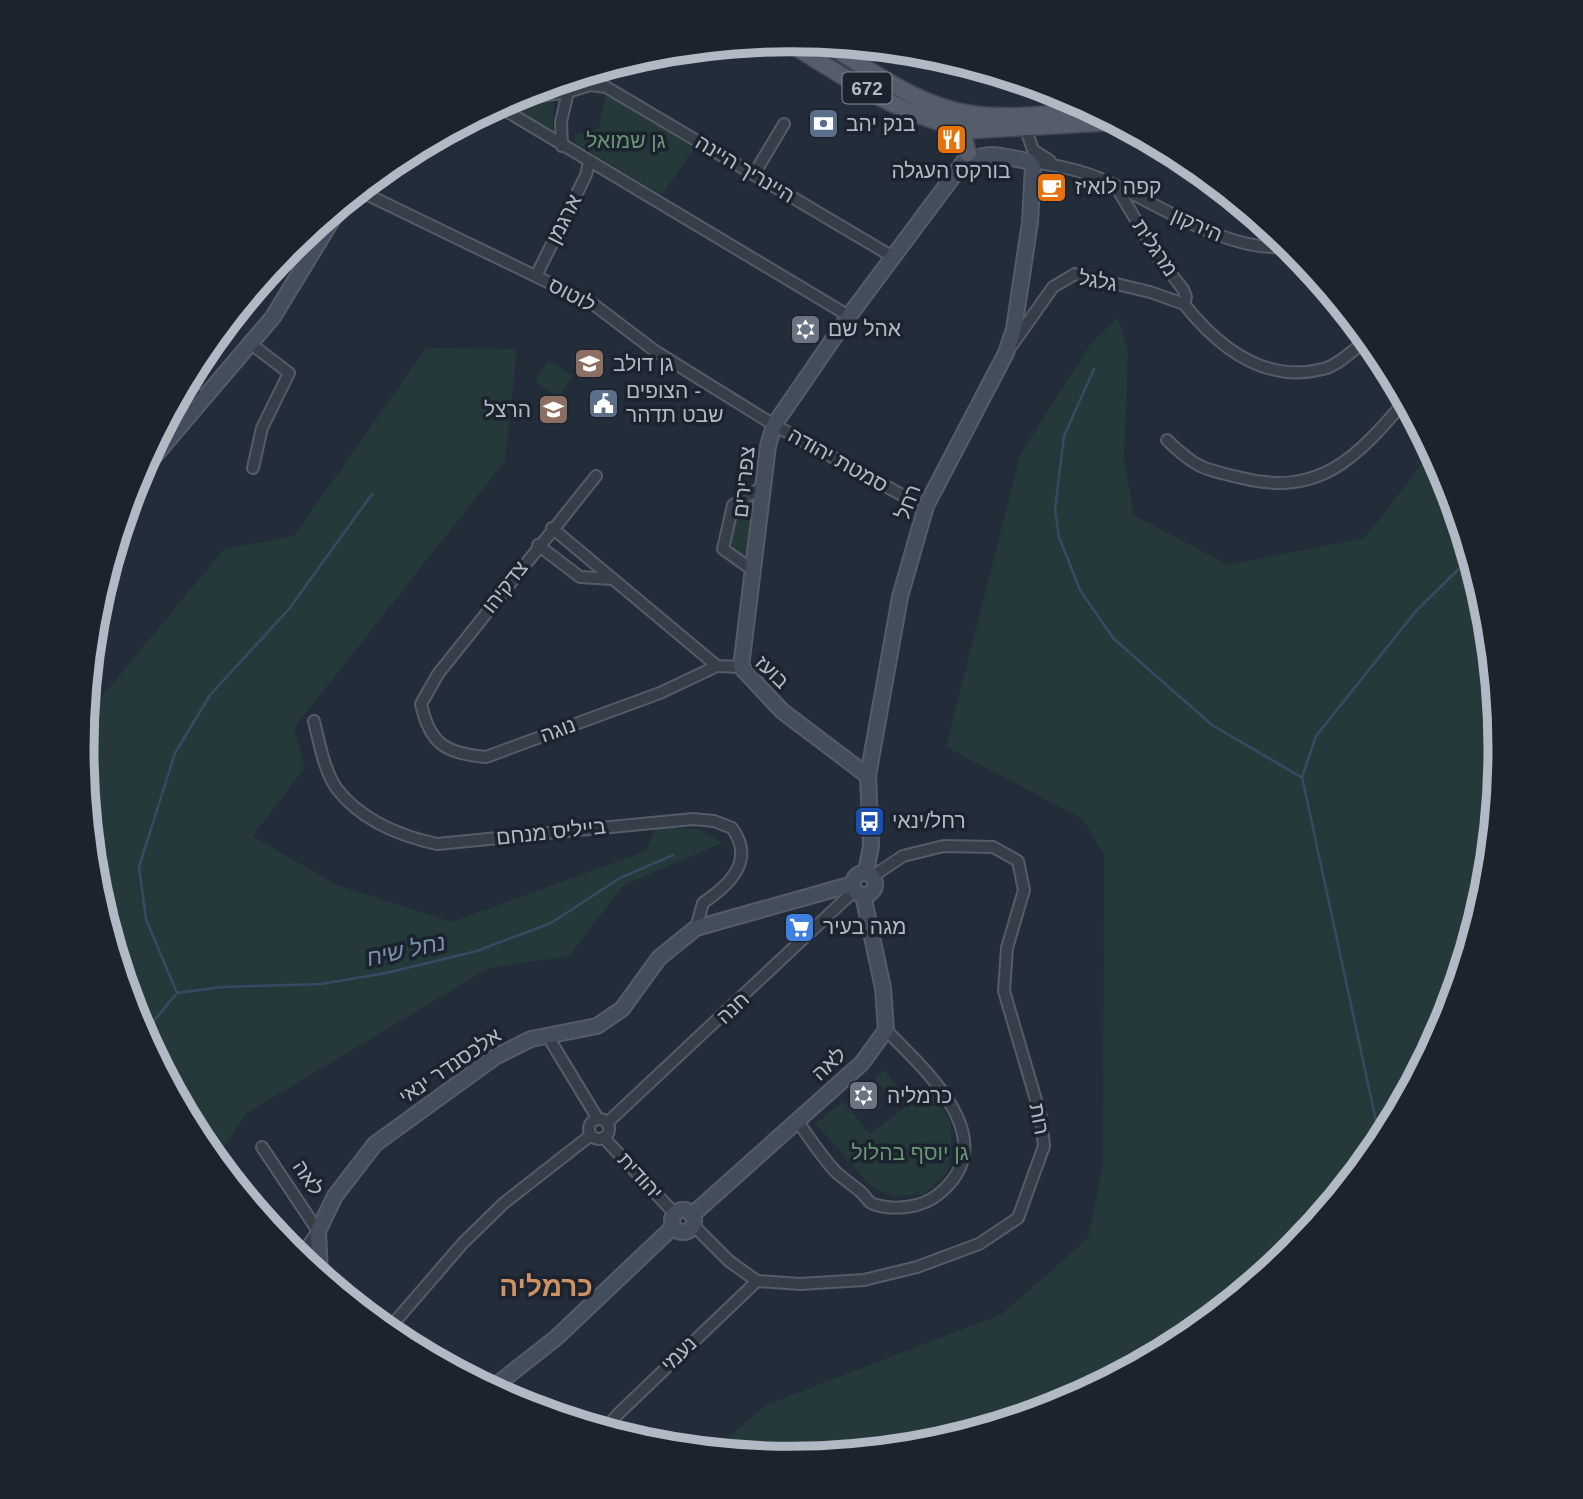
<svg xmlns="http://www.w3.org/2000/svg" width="1583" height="1499" viewBox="0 0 1583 1499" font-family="Helvetica,'Noto Sans Hebrew',sans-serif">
	<rect width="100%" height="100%" fill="#232c39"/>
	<!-- green -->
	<g fill="#25393b">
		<path d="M606,95L694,148L662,195L576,143L574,135L599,128Z"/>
		<path d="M553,101V132L550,134L547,128L514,109V105Z"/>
		<path d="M1118,317L1128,351L1124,459L1134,515L1228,565L1365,538L1432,450L1447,478L1487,612L1501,750L1487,888L1447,1021L1381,1144L1293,1251L1185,1339L1063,1405L929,1445L791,1459L713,1451L766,1405L1002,1314L1088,1238L1103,1165L1104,855L1083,819L946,747L1020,455L1091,343Z"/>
		<path d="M426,348L517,349L505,461L294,728L305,768L252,836L337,885L452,922L646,851L656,827L699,829L722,843L624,885L569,956L489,968L247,1113L215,1160L202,1143L136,1021L96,887L82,749L85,717L224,549L294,536Z"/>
		<path d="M548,360L573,376L559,397L535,382Z"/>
		<path d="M756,499L747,557L730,545L739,509Z"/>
		<path d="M884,1070L902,1093L892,1101L874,1078Z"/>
		<path d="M930,1088L951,1123V1154L946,1174L924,1194L893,1196L872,1187L816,1124L843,1101L870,1134Z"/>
	</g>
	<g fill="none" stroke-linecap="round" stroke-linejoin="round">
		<!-- stream -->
		<g stroke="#394961" stroke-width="2.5">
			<path d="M1094,369L1064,436L1055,510L1059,537L1080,590L1113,638L1212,725L1301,777"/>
			<path d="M177,993L146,919L139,867L175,753L210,695L289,609L372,494"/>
			<path d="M143,1034L177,993L222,987L321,984L386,973L477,951L551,923L620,878L673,855"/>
			<path d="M1381,1144L1302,777L1316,736L1416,611L1471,557"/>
		</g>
		<defs>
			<g id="street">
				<path d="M510,100L568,92L590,85L606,87L893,257"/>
				<path d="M498,106L849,316"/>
				<path d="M1025,127L1033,150L1050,161"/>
				<path d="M562,146L561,122L568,92"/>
				<path d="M1028,161C1053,165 1078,169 1101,179C1155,201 1230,256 1291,246"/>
				<path d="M754,174L784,124"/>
				<path d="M1115,185L1160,260L1183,289L1186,297L1184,304C1218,347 1264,384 1323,369C1338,366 1355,348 1368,339"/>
				<path d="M354,196L366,194L593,304L655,351L774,425L902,495"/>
				<path d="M536,276L586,175L589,162"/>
				<path d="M251,344L289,373L262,428L253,468"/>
				<path d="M1012,345L1053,287L1075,274L1150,292L1184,304"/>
				<path d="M186,386L201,398"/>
				<path d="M1167,440C1196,468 1203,469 1242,478C1320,498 1358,456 1405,401"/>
				<path d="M596,476L438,674L421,704C430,745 446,753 486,757L660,693L717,666"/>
				<path d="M552,528L717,666L741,667"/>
				<path d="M538,545L580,577L613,579"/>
				<path d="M754,571L723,549L733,505L764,486"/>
				<path d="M314,721C319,741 324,771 337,789C361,820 400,836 437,844L693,819L714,821L732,828C756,861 729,885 703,903L696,928"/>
				<path d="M547,1035L598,1119"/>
				<circle cx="599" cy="1129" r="10"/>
				<path d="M798,1122C810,1138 822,1158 837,1173C845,1180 854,1186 862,1193C866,1197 868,1202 873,1204C894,1211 923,1208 940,1193C1004,1139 926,1071 886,1030"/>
				<path d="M607,1123L855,890"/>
				<path d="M604,1138L675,1214"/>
				<path d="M262,1147L318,1231L299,1258"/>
				<path d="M693,1225L729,1261L757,1281L800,1284L864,1280L917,1267L979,1244L1018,1218L1044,1146L1041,1117L1004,991L1007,948L1024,890L1018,861L993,847L944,846L903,856L873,876"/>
				<path d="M387,1331L463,1243L504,1203L591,1135"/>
				<path d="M605,1430L617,1415L757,1281"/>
			</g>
			<g id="secondary">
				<path d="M350,199L355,195"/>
				<path d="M136,478L273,317L340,207"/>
				<path d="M868,776L782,711L741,667L768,446L774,425L849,316L966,159"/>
				<path d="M866,872L871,846L868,776L900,597L926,506L1006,353L1014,329L1030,222L1033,166L1028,161C1002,157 984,147 963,167"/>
				<circle cx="864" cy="884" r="11"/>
				<circle cx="683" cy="1221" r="11"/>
				<path d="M692,1215L862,1063L886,1030L883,988L863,895"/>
				<path d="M320,1276L318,1231L335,1196L375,1144L495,1057L531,1039L597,1026L622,1009L659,958L696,928L853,884"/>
				<path d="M491,1389L556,1338L673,1227"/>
			</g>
			<g id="primary">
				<path d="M786,41C844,77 905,120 974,130L1115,122"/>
				<path d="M827,44C872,71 918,106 971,114C1008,120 1056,113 1094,111"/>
				<path d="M951,126L963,135L968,153"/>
			</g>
		</defs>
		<!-- street casing -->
		<use href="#street" stroke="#545c67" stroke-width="14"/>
		<!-- secondary casing -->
		<use href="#secondary" stroke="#545c67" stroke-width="18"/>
		<!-- primary casing -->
		<use href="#primary" stroke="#3f4752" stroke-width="19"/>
		<!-- street -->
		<use href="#street" stroke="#363e49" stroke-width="10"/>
		<!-- secondary -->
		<use href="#secondary" stroke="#444d5c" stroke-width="14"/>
		<!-- primary -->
		<use href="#primary" stroke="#545d69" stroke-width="16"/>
	</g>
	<!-- icons -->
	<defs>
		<symbol id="bank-square" viewBox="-11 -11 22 22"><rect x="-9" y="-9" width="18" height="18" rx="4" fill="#5c6f8a" stroke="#1b232e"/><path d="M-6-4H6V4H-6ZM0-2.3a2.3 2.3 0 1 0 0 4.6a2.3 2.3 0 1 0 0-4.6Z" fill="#fff"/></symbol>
		<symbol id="restaurant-square" viewBox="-11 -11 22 22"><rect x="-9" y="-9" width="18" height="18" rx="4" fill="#e8710a" stroke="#1b232e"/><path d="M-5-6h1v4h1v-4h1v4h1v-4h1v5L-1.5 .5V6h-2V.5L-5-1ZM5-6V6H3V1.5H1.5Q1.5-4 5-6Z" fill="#fff"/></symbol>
		<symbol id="cafe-square" viewBox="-11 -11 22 22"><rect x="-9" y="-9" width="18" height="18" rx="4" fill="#e8710a" stroke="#1b232e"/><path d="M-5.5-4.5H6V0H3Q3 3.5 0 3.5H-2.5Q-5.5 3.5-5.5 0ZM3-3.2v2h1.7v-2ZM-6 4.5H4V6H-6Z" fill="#fff"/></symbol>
		<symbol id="synagogue-square" viewBox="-11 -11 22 22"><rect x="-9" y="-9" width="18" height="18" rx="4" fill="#6b7280" stroke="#1b232e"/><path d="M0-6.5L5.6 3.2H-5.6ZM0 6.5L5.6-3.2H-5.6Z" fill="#fff"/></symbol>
		<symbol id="school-square" viewBox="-11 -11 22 22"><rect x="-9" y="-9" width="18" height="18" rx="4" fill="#8d6e63" stroke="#1b232e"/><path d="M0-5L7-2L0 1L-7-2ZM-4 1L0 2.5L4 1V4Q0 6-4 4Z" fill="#fff"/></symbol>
		<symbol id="civic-square" viewBox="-11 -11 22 22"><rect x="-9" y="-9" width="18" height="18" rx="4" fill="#5c6f8a" stroke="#1b232e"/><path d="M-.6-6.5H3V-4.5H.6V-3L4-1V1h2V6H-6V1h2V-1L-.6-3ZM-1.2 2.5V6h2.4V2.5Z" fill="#fff"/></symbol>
		<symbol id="bus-square" viewBox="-11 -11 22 22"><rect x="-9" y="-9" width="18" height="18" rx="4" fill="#1a4fb4" stroke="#1b232e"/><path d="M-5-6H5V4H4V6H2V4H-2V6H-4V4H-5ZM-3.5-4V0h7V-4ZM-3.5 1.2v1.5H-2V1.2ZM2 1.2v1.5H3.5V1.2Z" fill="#fff"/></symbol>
		<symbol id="supermarket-square" viewBox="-11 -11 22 22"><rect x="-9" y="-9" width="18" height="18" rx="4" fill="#3f7fe0" stroke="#1b232e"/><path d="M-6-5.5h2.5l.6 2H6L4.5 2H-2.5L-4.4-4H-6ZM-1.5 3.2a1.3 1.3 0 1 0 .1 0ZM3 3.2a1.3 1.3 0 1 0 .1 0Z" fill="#fff"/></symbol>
	</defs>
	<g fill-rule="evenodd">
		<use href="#bank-square" x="806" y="106" width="35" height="35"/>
		<use href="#restaurant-square" x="934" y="122" width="35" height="35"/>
		<use href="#cafe-square" x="1034" y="170" width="35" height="35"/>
		<use href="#synagogue-square" x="788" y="312" width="35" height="35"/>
		<use href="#school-square" x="572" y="346" width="35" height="35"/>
		<use href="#civic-square" x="586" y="386" width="35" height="35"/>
		<use href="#school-square" x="536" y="392" width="35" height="35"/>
		<use href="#bus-square" x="852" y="804" width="35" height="35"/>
		<use href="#supermarket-square" x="782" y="910" width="35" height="35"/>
		<use href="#synagogue-square" x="846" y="1078" width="35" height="35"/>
	</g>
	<g text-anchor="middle" stroke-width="7" stroke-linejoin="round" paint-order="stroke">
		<!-- shield labels -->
		<rect fill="#1b232e" stroke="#848c98" stroke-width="2" x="842.5" y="72.5" width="49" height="31" rx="5"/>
		<g font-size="19" font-weight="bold" fill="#b1b9c5">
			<text x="867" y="95">672</text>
		</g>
		<!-- poi labels -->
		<g font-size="21" fill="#b1b9c5" stroke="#1b232e" text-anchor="start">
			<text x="846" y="131">בנק יהב</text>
			<text x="951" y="178" text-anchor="middle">בורקס העגלה</text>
			<text x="1075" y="194">קפה לואיז</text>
			<text x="828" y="336">אהל שם</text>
			<text x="613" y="371">גן דולב</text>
			<text x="626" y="398">הצופים -<tspan x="626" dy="24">שבט תדהר</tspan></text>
			<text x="531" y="417" text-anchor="end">הרצל</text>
			<text x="892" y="828">רחל/ינאי</text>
			<text x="823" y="934">מגה בעיר</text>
			<text x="887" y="1103">כרמליה</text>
		</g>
		<!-- park labels -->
		<g font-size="21" fill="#699574" stroke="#1b232e">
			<text x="626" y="148">גן שמואל</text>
			<text x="910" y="1160">גן יוסף בהלול</text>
		</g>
		<!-- street labels -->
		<g font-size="21" fill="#b1b9c5" stroke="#1b232e">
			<text transform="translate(745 169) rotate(31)" y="7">היינריך היינה</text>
			<text transform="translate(564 219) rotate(-63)" y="7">ארגמן</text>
			<text transform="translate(1197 225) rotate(24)" y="7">הירקון</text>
			<text transform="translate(1155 248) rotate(56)" y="7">מרגלית</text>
			<text transform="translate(1098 281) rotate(10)" y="7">גלגל</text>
			<text transform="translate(572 295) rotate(28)" y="7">לוטוס</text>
			<text transform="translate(838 460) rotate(29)" y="7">סמטת יהודה</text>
			<text transform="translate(744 482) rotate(-84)" y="7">צפרירים</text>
			<text transform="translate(908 502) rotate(-69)" y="7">רחל</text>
			<text transform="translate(505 587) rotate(-52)" y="7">צדקיהו</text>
			<text transform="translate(772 672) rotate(44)" y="7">בועז</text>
			<text transform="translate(558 730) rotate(-20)" y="7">נוגה</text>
			<text transform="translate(551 832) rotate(-6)" y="7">בייליס מנחם</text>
			<text transform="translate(733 1008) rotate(-43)" y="7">חנה</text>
			<text transform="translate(829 1064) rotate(-43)" y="7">לאה</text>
			<text transform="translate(450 1066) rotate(-34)" y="7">אלכסנדר ינאי</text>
			<text transform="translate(1039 1119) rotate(79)" y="7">רות</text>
			<text transform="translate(640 1176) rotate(47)" y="7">יהודית</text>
			<text transform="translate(308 1178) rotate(56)" y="7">לאה</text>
			<text transform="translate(679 1354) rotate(-44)" y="7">נעמי</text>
		</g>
		<!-- water labels -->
		<g font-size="23" font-style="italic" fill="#7a8fac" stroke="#1b232e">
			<text transform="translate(406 950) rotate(-12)" y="8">נחל שיח</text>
		</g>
		<!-- district labels -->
		<g font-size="28" font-weight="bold" fill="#ce9263" stroke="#1b232e">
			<text x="546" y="1296">כרמליה</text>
		</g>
	</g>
	<!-- crop -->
	<path d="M0 0H1583V1499H0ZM94 749a697 697 0 1 1 1394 0a697 697 0 1 1-1394 0Z" fill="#1b232e" fill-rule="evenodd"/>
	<path fill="none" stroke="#b1b9c5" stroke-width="9" d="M94 749a697 697 0 1 1 1394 0a697 697 0 1 1-1394 0Z"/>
</svg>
